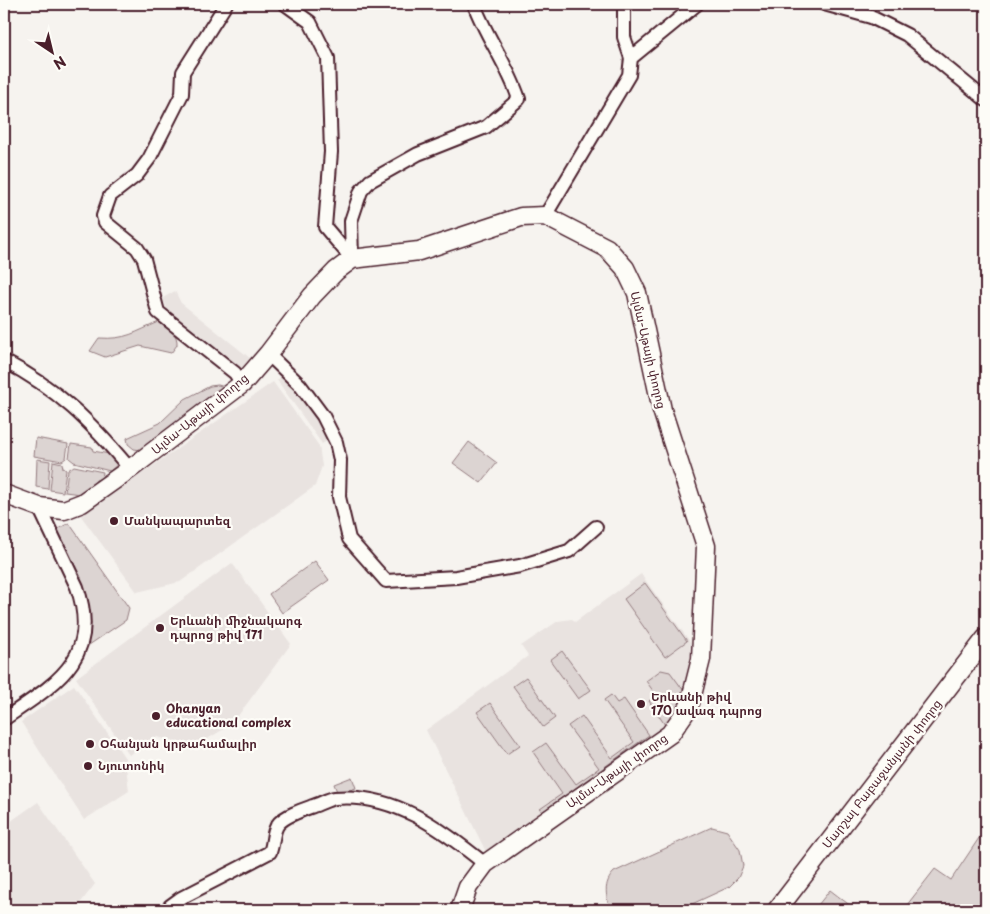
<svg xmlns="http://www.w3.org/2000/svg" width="990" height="914" viewBox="0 0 990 914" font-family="'Playpen Sans','Noto Sans Armenian',sans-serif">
	<rect width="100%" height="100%" fill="#f6f3ef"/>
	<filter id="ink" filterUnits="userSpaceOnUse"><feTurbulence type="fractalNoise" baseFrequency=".02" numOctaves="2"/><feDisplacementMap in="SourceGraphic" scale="10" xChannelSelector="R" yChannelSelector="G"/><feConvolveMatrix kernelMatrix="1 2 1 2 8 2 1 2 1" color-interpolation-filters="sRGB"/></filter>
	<g filter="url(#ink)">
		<!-- built -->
		<g fill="#e9e3e0">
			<path d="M175,291L181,303L250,358L241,369L168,312L163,298Z"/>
			<path d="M284,375L330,439L322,444L277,380Z"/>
			<path d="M273,382L319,446L322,466L315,486L180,582L137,592L81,516Z"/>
			<path d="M232,563L291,644L232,724L196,746L157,737L129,755L76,678Z"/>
			<path d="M641,574L691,643L686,714L487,854L426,730L528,656L521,646L558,621L572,619L575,622Z"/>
			<path d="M74,685L125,758L129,791L84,820L21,722Z"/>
			<path d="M38,802L95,884L75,910H4V826Z"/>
		</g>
		<!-- green -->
		<g fill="#dcd4d2" stroke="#937a7e">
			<path d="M159,322C169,326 178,334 177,345L171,353L140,346L105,357L90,351L99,338C126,340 135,332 159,322Z"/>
			<path d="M218,385L225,387L141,450L134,449L128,444L127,438L160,423L185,399L210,386Z"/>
			<path d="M36,438L68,444L66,458L62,461L34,456Z"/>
			<path d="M469,442L497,463L481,483L453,463Z"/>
			<path d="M71,444L92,447L93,451L115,455L118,464L110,471L74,462L69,458Z"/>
			<path d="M37,459L50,461L48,489L36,487Z"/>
			<path d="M53,461L62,463L63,468L66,470L63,492L50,490Z"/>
			<path d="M74,466L103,472L102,478L96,480L88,495L65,492L68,470Z"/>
			<path d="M69,523L129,608L126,620L89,645L86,641C96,600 73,566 56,530Z"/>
			<path d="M315,561L329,580L282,613L269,594Z"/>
			<path d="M645,583L687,641L665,657L624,599Z"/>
			<path d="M562,651L591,690L578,699L550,660Z"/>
			<path d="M661,670L670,672L684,691L680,715L665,725L649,701L656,695L646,681Z"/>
			<path d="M526,677L555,718L543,727L513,686Z"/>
			<path d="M611,695L617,703L624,699L649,735L542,812L540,809L562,794L533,752L546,743L576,784L599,768L568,726L582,716L612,758L634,742L604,700Z"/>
			<path d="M490,703L520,745L507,754L477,712Z"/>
			<path d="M352,777L356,788L338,794L334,784Z"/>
			<path d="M712,827L727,831L740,850L743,866L738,878L729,887L679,910H612C605,898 603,883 614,872Z"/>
			<path d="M981,835L986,842V910H903L935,869L951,880Z"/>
			<path d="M830,890L856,910H814Z"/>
		</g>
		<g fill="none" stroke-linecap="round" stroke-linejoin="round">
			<defs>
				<g id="street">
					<path d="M226,4L183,72L182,94L149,159L137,175L110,196L103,216L105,222L137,248L144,259L158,312L235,373L242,384"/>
					<path d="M285,4L310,22L328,58L331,152L325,227L352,259"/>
					<path d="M624,4V37L631,58"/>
					<path d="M824,4L871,17L907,35L986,100"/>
					<path d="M545,216L629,75L631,58L697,4"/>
					<path d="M352,259L351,221L361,191L370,181L418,154L486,127L519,99C508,65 486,37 474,4"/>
					<path d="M268,354L300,385L323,416L336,442L340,460L339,497L349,539L386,581L456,577L520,566L569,551L596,527"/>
					<path d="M4,361C58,389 91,422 130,469"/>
					<path d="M4,719C55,684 102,659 77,587L39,507"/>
					<path d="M169,910L170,906L181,898L270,852C274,843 272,830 279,823C287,815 302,810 313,806C320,804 328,799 335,798C393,792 443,830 485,864"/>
				</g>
				<g id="secondary">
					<path d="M4,494L39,507L64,510L82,503L130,469L242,384L268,354L312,296L336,271L352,259L419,251L521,217L545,216L607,248L625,268L637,293L662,410L706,546L701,659L689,707L670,734L485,864L468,887L460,910"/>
					<path d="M777,910L986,638"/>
				</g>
			</defs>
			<!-- street casing -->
			<use href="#street" stroke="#4a1f2b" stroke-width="16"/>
			<!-- secondary casing -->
			<use href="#secondary" stroke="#4a1f2b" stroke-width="21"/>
			<!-- street -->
			<use href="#street" stroke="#fdfcf7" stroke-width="12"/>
			<!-- secondary -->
			<use href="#secondary" stroke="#fdfcf7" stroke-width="18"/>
		</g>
	</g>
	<!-- markers -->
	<g fill="#4a1f2b" stroke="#fdfcf7" stroke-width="2">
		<circle cx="114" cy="521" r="5"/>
		<circle cx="160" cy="628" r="5"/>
		<circle cx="641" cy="704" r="5"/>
		<circle cx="156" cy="716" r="5"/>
		<circle cx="90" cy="744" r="5"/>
		<circle cx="88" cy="766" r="5"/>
	</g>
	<g text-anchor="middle" stroke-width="4.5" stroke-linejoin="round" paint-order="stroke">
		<!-- street labels -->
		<g font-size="12" fill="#4a1f2b" stroke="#fdfcf7">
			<text transform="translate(648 350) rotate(77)" y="4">Ալմա-Աթայի փողոց</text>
			<text transform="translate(200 414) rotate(-39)" y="4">Ալմա-Աթայի փողոց</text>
			<text transform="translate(617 771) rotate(-35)" y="4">Ալմա-Աթայի փողոց</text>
			<text transform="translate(882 774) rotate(-52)" y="4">Մարշալ Բաբաջանյանի փողոց</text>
		</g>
		<!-- poi labels -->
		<g font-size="12" font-weight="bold" fill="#4a1f2b" stroke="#fdfcf7" text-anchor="start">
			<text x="124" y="525">Մանկապարտեզ</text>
			<text x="170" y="625">Երևանի միջնակարգ<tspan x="170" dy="14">դպրոց թիվ 171</tspan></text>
			<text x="651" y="701">Երևանի թիվ<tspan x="651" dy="14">170 ավագ դպրոց</tspan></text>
			<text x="166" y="713">Ohanyan<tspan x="166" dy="14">educational complex</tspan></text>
			<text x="100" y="748">Օհանյան կրթահամալիր</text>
			<text x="98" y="770">Նյուտոնիկ</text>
		</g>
	</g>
	<!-- margin -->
	<rect width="990" height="914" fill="none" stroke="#fdfcf7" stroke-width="20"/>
	<rect x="10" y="10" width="970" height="894" fill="none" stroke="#4a1f2b" stroke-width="2" filter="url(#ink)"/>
	<!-- north arrow -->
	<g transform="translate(52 52) rotate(145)" stroke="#fdfcf7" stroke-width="4" paint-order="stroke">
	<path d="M0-4L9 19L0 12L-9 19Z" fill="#4a1f2b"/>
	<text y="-8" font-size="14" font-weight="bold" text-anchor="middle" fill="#4a1f2b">N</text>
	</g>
</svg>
